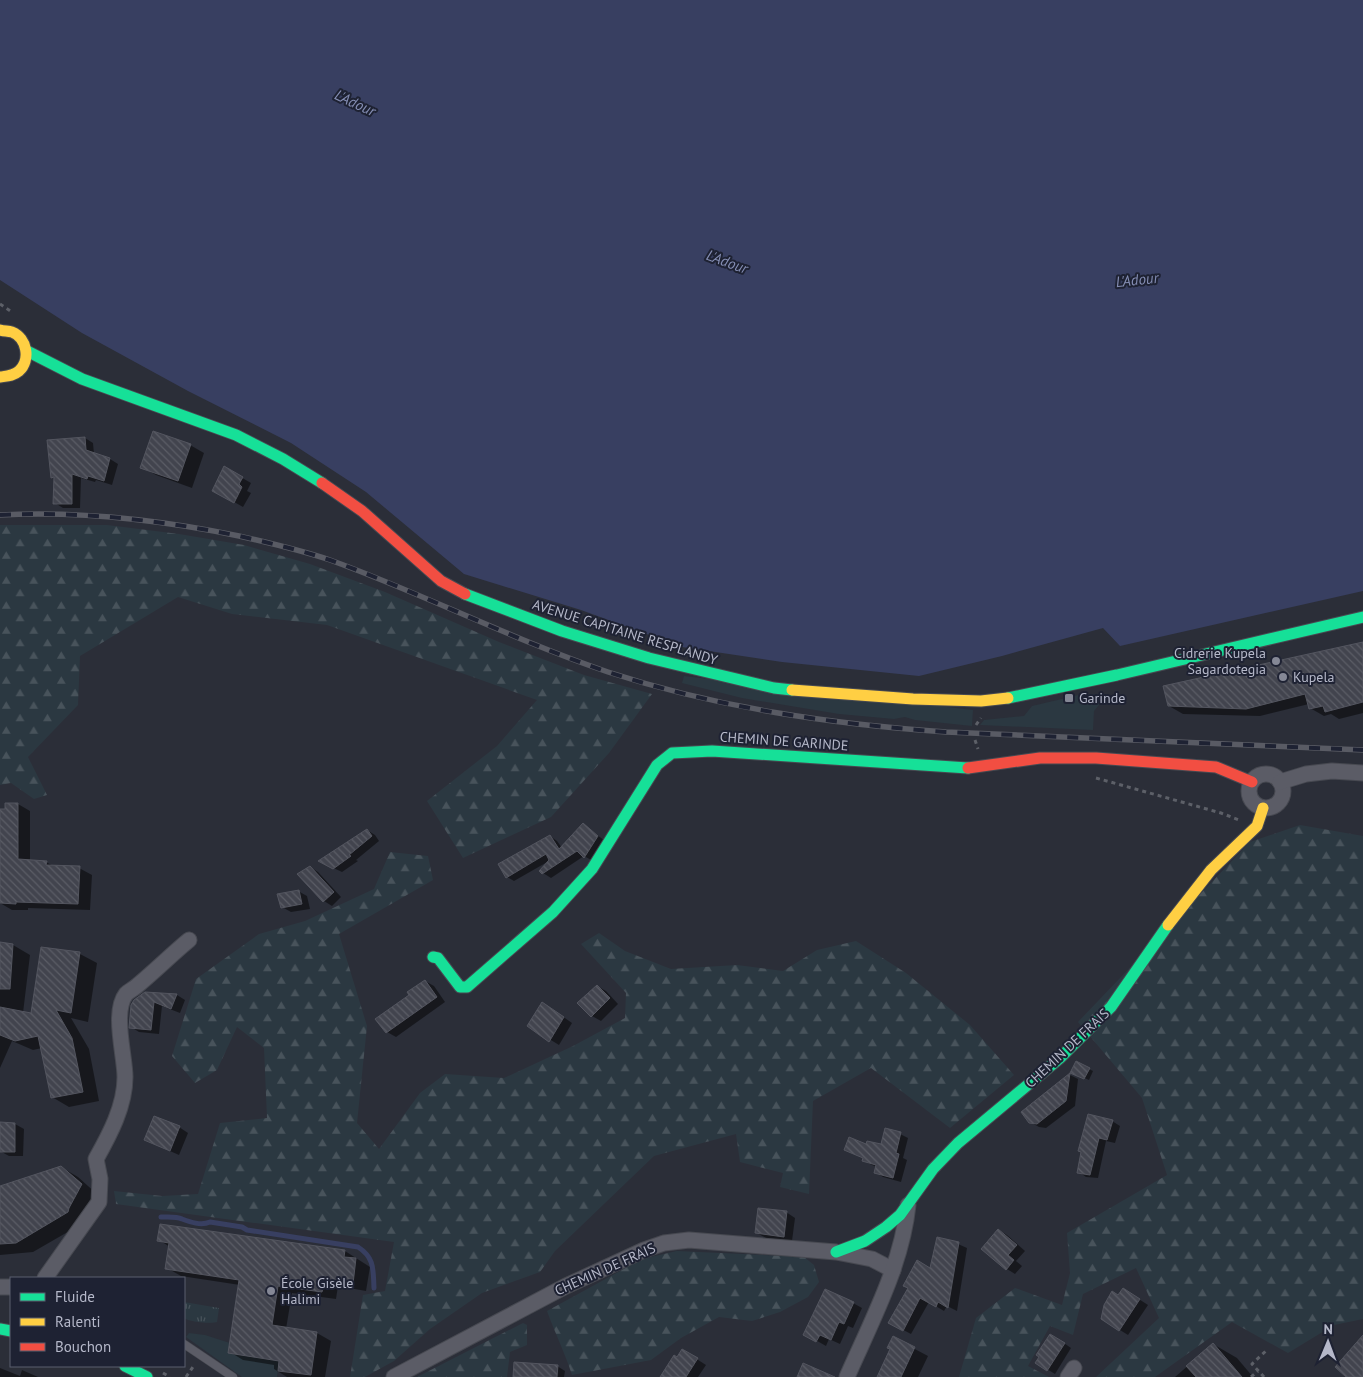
<svg xmlns="http://www.w3.org/2000/svg" width="1363" height="1377" viewBox="0 0 1363 1377" font-family="'PT Sans',sans-serif">
	<defs>
		<pattern id="forest-firs" width="22" height="20" patternUnits="userSpaceOnUse" patternTransform="scale(1.25)"><rect width="22" height="20" fill="#2b3841"/><path d="M5 1l3.5 6h-7zM16 11l3.5 6h-7z" fill="#48535b"/></pattern>
		<pattern id="park-tufts" width="24" height="20" patternUnits="userSpaceOnUse" patternTransform="scale(1.25)"><rect width="24" height="20" fill="#2b3841"/><path d="M3 7l-1-3M5 7V3M7 7l1-3M15 17l-1-3M17 17v-4M19 17l1-3" fill="none" stroke="#48535b"/></pattern>
		<pattern id="building-back-hatch" width="6" height="6" patternUnits="userSpaceOnUse" patternTransform="scale(1.25)"><rect width="6" height="6" fill="#42444e"/><path d="M-1 5l2 2M0 0l6 6M5-1l2 2" fill="none" stroke="#5b5d66"/></pattern>
	</defs>
	<rect width="100%" height="100%" fill="#2b2e38"/>
	<!-- grass -->
	<g fill="#2b3841">
		<path d="M684,676L973,710L972,726L915,720L905,717L894,719L839,714L742,698L682,683Z"/>
		<path d="M1083,694H1108L1094,711L1093,730L980,725L984,720L1024,716L1032,706Z"/>
		<path d="M189,1333L205,1335L230,1343L229,1353L267,1359H279L277,1377H242L186,1337Z"/>
	</g>
	<!-- forest -->
	<g fill="url(#forest-firs)">
		<path d="M0,525H107L179,534L244,545L310,564L385,592L499,642L584,675L652,694L609,753L551,817L463,858L427,801L497,746L537,700L327,625L232,614L178,597L80,656L78,705L28,757L47,795L34,799L11,783L0,785Z"/>
		<path d="M1300,825L1363,836V1319L1334,1325L1288,1353L1232,1322L1155,1377H1096L1159,1318L1136,1268L1083,1294L1073,1335L1050,1326L1028,1366L1049,1377H959L976,1318L1015,1288L1062,1305L1070,1273L1067,1233L1167,1175L1142,1098L1078,1022L1250,842Z"/>
		<path d="M390,852L428,856L433,880L339,934L367,1026L357,1123L379,1149L420,1093L445,1074L504,1078L573,1046L625,1018L626,993L581,944L599,933L625,951L671,969L737,965L783,971L817,950L856,941L906,973L970,1025L1014,1075L950,1128L871,1068L813,1101L809,1194L780,1187L783,1173L740,1162L736,1134L654,1156L555,1251L540,1272L482,1293L430,1329L394,1361L365,1377H350L363,1295L385,1291L394,1242L116,1204L114,1191L162,1196L198,1194L220,1123L267,1118L264,1048L237,1027L217,1070L195,1083L172,1056L196,979L259,934L305,921L374,889Z"/>
		<path d="M677,1251L804,1257L814,1265L819,1282L808,1297L780,1312L752,1321L719,1317L681,1338L651,1360L572,1375C565,1353 555,1333 547,1311L642,1259Z"/>
		<path d="M523,1323L527,1325V1345L510,1352L507,1377H417Z"/>
	</g>
	<!-- park -->
	<path fill="url(#park-tufts)" d="M184,1302L219,1308L217,1322C211,1324 189,1322 184,1318Z"/>
	<!-- water -->
	<path fill="#383f61" d="M0,0H1363V591L1120,646L1103,628L1002,656L919,676L782,662L682,647L581,610L464,574L366,492L291,443L188,391L82,333L0,280Z"/>
	<!-- shadow -->
	<g fill="#0007">
		<path d="M85,438L93,443L94,454L110,459L118,464L112,485L96,480L95,482L81,478L80,508H63L55,503V479L52,477Z"/>
		<path d="M190,445L204,453L192,488L156,475L142,467Z"/>
		<path d="M225,468L251,483L247,491L251,493L243,507L213,490Z"/>
		<path d="M1363,643V713L1339,719L1331,714L1324,716L1310,708L1309,704L1260,716L1183,714L1169,706Z"/>
		<path d="M18,804L30,811V861L46,862L53,866L79,868L92,875L90,910L28,908V910H12L0,903V810H6Z"/>
		<path d="M583,824L605,841L593,861L584,856L551,878L543,873L549,861L514,881L507,877L550,836L557,841L562,848Z"/>
		<path d="M367,830L375,835L379,841L356,860L358,861L342,872L327,865Z"/>
		<path d="M310,867L318,872L341,897L332,906L324,901L299,874Z"/>
		<path d="M298,891L307,896L310,909L291,912L282,907Z"/>
		<path d="M0,943L13,945L30,955L23,1013L32,1014L42,948L80,954L97,963L88,1022L71,1018L89,1049L99,1101L69,1107L52,1097L42,1048L33,1050L12,1041L0,1068Z"/>
		<path d="M425,981L434,986L445,1002L396,1037L387,1032L411,995Z"/>
		<path d="M597,986L606,991L618,1004L601,1021L592,1016Z"/>
		<path d="M145,993L177,995L185,1000L180,1013L162,1006L159,1034L139,1032L131,1027Z"/>
		<path d="M552,1009L572,1023L559,1045L528,1026Z"/>
		<path d="M1089,1069L1093,1071L1089,1080L1076,1074Z"/>
		<path d="M1070,1075L1078,1079L1075,1106L1046,1128L1039,1127L1030,1122L1023,1113Z"/>
		<path d="M1112,1121L1120,1126L1115,1143L1106,1141L1098,1178L1086,1177L1079,1172L1082,1152Z"/>
		<path d="M0,1124H15L24,1129L23,1156H9L0,1151Z"/>
		<path d="M179,1127L188,1133L179,1155L145,1140Z"/>
		<path d="M900,1134L908,1138L903,1158L907,1160L901,1182L883,1177L875,1172L877,1167L872,1165L864,1161V1159L845,1149L867,1146H882Z"/>
		<path d="M61,1167L78,1177L98,1195L85,1222L33,1252L0,1255V1186H5Z"/>
		<path d="M786,1212L795,1218L792,1241L766,1238L757,1233Z"/>
		<path d="M998,1230L1007,1235L1025,1251L1016,1261L1022,1266L1015,1274L1007,1269Z"/>
		<path d="M159,1240L345,1251L370,1267L366,1291L338,1286L336,1299L292,1293L286,1329L317,1333L331,1341L325,1377H287L274,1369V1365L243,1360L230,1352L240,1285L181,1276L167,1268L170,1247Z"/>
		<path d="M958,1244L967,1248L957,1311L947,1306L944,1311L929,1302L911,1334L890,1323L931,1269Z"/>
		<path d="M1131,1294L1148,1305L1128,1335L1120,1330L1118,1296Z"/>
		<path d="M853,1303L862,1308L853,1328L848,1326L840,1344L829,1339L826,1346L805,1334Z"/>
		<path d="M894,1338L928,1356L918,1377H878L892,1349Z"/>
		<path d="M1058,1339L1071,1348L1055,1374L1037,1363Z"/>
		<path d="M1213,1344L1237,1358L1253,1377H1175Z"/>
		<path d="M692,1356L706,1365L698,1377H661L678,1359Z"/>
		<path d="M557,1366L565,1371L564,1377H514Z"/>
		<path d="M0,1368L20,1376L22,1370L38,1377H0Z"/>
	</g>
	<g fill="none" stroke-linecap="round" stroke-linejoin="round">
		<!-- stream -->
		<path stroke="#383f61" stroke-width="5" d="M161,1217C167,1217 176,1216 182,1219C190,1222 201,1226 210,1222L242,1227L247,1230L358,1247C375,1258 373,1270 374,1288"/>
	</g>
	<!-- building -->
	<g fill="url(#building-back-hatch)" stroke="#53555f">
		<path d="M153,431L191,444L178,481L140,468Z"/>
		<path d="M85,437L86,450L110,458L104,481L88,476L87,479L72,474V504H53L54,477L51,478L47,440Z"/>
		<path d="M224,466L243,477L239,484L242,487L234,503L212,491Z"/>
		<path d="M1363,642V702L1325,712L1323,706L1309,709L1305,694L1246,709L1168,706L1163,686Z"/>
		<path d="M5,803H18V859L47,861L46,865L80,866L78,904L16,902V904L0,903V809H5Z"/>
		<path d="M583,823L598,836L584,858L577,851L542,874L539,871L549,860L546,854L506,878L498,864L550,835L559,849Z"/>
		<path d="M367,829L372,836L349,855L351,856L333,869L318,861Z"/>
		<path d="M310,866L334,892L323,902L297,874Z"/>
		<path d="M299,890L302,904L281,908L277,894Z"/>
		<path d="M0,942L13,944L10,989H0Z"/>
		<path d="M41,947L80,952L71,1013L56,1010L72,1038L83,1092L51,1098L38,1036L15,1041L0,1035V1007L31,1013Z"/>
		<path d="M425,980L437,997L386,1033L375,1019L409,995L407,992Z"/>
		<path d="M597,985L610,998L591,1017L577,1003Z"/>
		<path d="M145,992L177,994L171,1009L154,1002L151,1030L129,1028L131,1005L134,1000Z"/>
		<path d="M542,1002L564,1017L549,1042L527,1026Z"/>
		<path d="M1076,1061L1090,1068L1084,1079L1070,1073Z"/>
		<path d="M1070,1073L1066,1101L1037,1124L1029,1123L1021,1112Z"/>
		<path d="M1088,1114L1113,1120L1107,1140L1099,1138L1090,1175L1077,1173L1081,1152L1078,1151Z"/>
		<path d="M154,1116L180,1126L170,1151L144,1140Z"/>
		<path d="M0,1122L15,1123V1152H0Z"/>
		<path d="M885,1128L901,1132L896,1153L899,1154L893,1178L874,1173L876,1165L862,1161L863,1158L844,1150L849,1137L866,1144L867,1141L881,1144Z"/>
		<path d="M61,1166L82,1184L69,1208L68,1212L16,1243L0,1244V1186Z"/>
		<path d="M758,1208L787,1211L784,1237L755,1233Z"/>
		<path d="M160,1224L345,1250L344,1257L356,1258L353,1284L325,1279L322,1292L278,1286L272,1325L317,1332L311,1375L278,1371L279,1361L228,1353L239,1280L165,1269L169,1243L157,1241Z"/>
		<path d="M998,1229L1017,1245L1008,1255L1014,1260L1006,1270L981,1249Z"/>
		<path d="M937,1237L959,1242L948,1308L938,1302L936,1307L920,1298L903,1331L888,1323L908,1288L903,1286L917,1260L930,1268Z"/>
		<path d="M1123,1288L1140,1299L1119,1331L1101,1319L1104,1305L1112,1291L1118,1295Z"/>
		<path d="M825,1289L854,1302L844,1324L839,1322L831,1340L820,1335L816,1342L803,1335Z"/>
		<path d="M1050,1334L1065,1343L1047,1371L1035,1363L1039,1357L1036,1355Z"/>
		<path d="M1363,1335V1377H1346L1335,1367Z"/>
		<path d="M893,1336L915,1347L901,1377H877L890,1349L887,1348Z"/>
		<path d="M1213,1343L1242,1377H1196L1186,1366Z"/>
		<path d="M682,1349L698,1358L686,1377H660L674,1355L677,1357Z"/>
		<path d="M514,1362L558,1365L557,1377H513Z"/>
		<path d="M803,1363L835,1377H797Z"/>
	</g>
	<g fill="none" stroke-linecap="round" stroke-linejoin="round">
		<defs>
			<path id="lane" d="M184,1344L233,1377"/>
			<g id="street">
				<circle cx="1266" cy="791" r="17"/>
				<path d="M1280,782L1306,774L1332,771L1363,773"/>
				<path d="M45,1278L99,1202L100,1179L96,1159C110,1134 125,1106 125,1077C125,1056 112,1012 126,994C129,991 135,988 138,985C156,970 172,954 189,940"/>
				<path d="M0,1287H11"/>
				<path d="M394,1377L566,1286L644,1250L664,1243L689,1240L836,1252L872,1259L893,1270"/>
				<path d="M847,1377C871,1322 902,1265 908,1205"/>
				<path d="M1068,1377L1074,1368"/>
			</g>
			<g id="fast">
				<path d="M27,351L82,379L236,435L283,459L322,483"/>
				<path d="M465,594L562,631L649,658L774,688L792,690"/>
				<path d="M1008,698L1117,675L1363,617"/>
				<path d="M433,957L438,958L460,987H467L553,912L592,869L657,765L672,753L712,751L968,768"/>
				<path d="M836,1252L865,1241L886,1227L900,1215L933,1169L958,1143L1060,1058L1111,1007L1168,925"/>
				<path d="M0,1329L11,1331"/>
				<path d="M125,1366L147,1377"/>
			</g>
			<g id="slow">
				<path d="M0,330C4,331 8,331 12,332C27,338 31,360 19,371C13,376 7,376 0,377"/>
				<path d="M792,690L913,699L981,701L1008,698"/>
				<path d="M1168,925L1211,870L1257,826L1263,808"/>
			</g>
			<g id="jam">
				<path d="M322,483L362,511L441,581L465,594"/>
				<path d="M968,768L1040,758H1096L1216,767L1252,782"/>
			</g>
		</defs>
		<!-- lane casing -->
		<use href="#lane" stroke="#474951" stroke-width="9"/>
		<!-- street casing -->
		<use href="#street" stroke="#474951" stroke-width="17"/>
		<!-- fast casing -->
		<use href="#fast" stroke="#474951" stroke-width="13"/>
		<!-- slow casing -->
		<use href="#slow" stroke="#474951" stroke-width="13"/>
		<!-- jam casing -->
		<use href="#jam" stroke="#474951" stroke-width="13"/>
		<!-- path -->
		<g stroke="#5d6068" stroke-width="3" stroke-dasharray="4 4" stroke-linecap="butt">
			<path d="M0,304L12,312"/>
			<path d="M976,725L981,718"/>
			<path d="M975,740L978,749"/>
			<path d="M1096,778L1221,813L1239,820"/>
			<path d="M163,1373L170,1377"/>
			<path d="M186,1377L195,1364"/>
			<path d="M1251,1377L1258,1371"/>
			<path d="M1264,1377L1252,1364L1268,1349"/>
		</g>
		<!-- lane -->
		<use href="#lane" stroke="#5b5c66" stroke-width="8"/>
		<!-- street -->
		<use href="#street" stroke="#5b5c66" stroke-width="15"/>
		<!-- fast -->
		<use href="#fast" stroke="#16e098" stroke-width="11"/>
		<!-- slow -->
		<use href="#slow" stroke="#ffcf43" stroke-width="11"/>
		<!-- jam -->
		<use href="#jam" stroke="#f24e42" stroke-width="11"/>
		<defs>
			<path id="rail" d="M0,515C80,511 161,520 239,536C270,543 300,550 330,560C424,594 513,640 608,672C718,708 831,724 946,732L1363,750"/>
		</defs>
		<!-- rail casing -->
		<use href="#rail" stroke="#595b64" stroke-width="5.5"/>
		<!-- rail -->
		<use href="#rail" stroke="#1e2233" stroke-width="4" stroke-dasharray="11" stroke-linecap="butt"/>
	</g>
	<!-- markers -->
	<g fill="#858896" stroke="#1e2233" stroke-width="2">
		<circle cx="1276" cy="661" r="5"/>
		<circle cx="1283" cy="677" r="5"/>
		<rect x="1064" y="693" width="10" height="10" rx="2.5"/>
		<circle cx="271" cy="1291" r="5"/>
	</g>
	<g text-anchor="middle" stroke-width="4" stroke-linejoin="round" paint-order="stroke">
		<!-- street labels -->
		<g font-size="14" fill="#b5b8c9" stroke="#1e2233">
			<text transform="translate(625 632) rotate(17)" y="5">AVENUE CAPITAINE RESPLANDY</text>
			<text transform="translate(784 741) rotate(4)" y="5">CHEMIN DE GARINDE</text>
			<text transform="translate(1067 1048) rotate(-43)" y="5">CHEMIN DE FRAIS</text>
			<text transform="translate(605 1269) rotate(-24)" y="5">CHEMIN DE FRAIS</text>
		</g>
		<!-- poi labels -->
		<g font-size="14" fill="#b5b8c9" stroke="#1e2233" text-anchor="start">
			<text x="1266" y="658" text-anchor="end">Cidrerie Kupela<tspan x="1266" dy="16">Sagardotegia</tspan></text>
			<text x="1293" y="682">Kupela</text>
			<text x="1079" y="703">Garinde</text>
			<text x="281" y="1288">École Gisèle<tspan x="281" dy="16">Halimi</tspan></text>
		</g>
		<!-- water labels -->
		<g font-size="15" font-style="italic" fill="#858eb4" stroke="#1e2233">
			<text transform="translate(355 103) rotate(25)" y="5">L'Adour</text>
			<text transform="translate(727 262) rotate(20)" y="5">L'Adour</text>
			<text transform="translate(1137 280) rotate(-6)" y="5">L'Adour</text>
		</g>
	</g>
	<!-- legend -->
	<rect x="10" y="1277" width="175" height="90" fill="#1e2233" stroke="#5a5e6f"/>
	<rect x="20" y="1293" width="25" height="8" fill="#16e098" stroke="#5a5e6f"/>
	<text x="55" y="1302" font-size="15" fill="#b5b8c9">Fluide</text>
	<rect x="20" y="1318" width="25" height="8" fill="#ffcf43" stroke="#5a5e6f"/>
	<text x="55" y="1327" font-size="15" fill="#b5b8c9">Ralenti</text>
	<rect x="20" y="1343" width="25" height="8" fill="#f24e42" stroke="#5a5e6f"/>
	<text x="55" y="1352" font-size="15" fill="#b5b8c9">Bouchon</text>
	<!-- north arrow -->
	<g transform="translate(1328 1342) rotate(1)" stroke="#1e2233" stroke-width="4" paint-order="stroke">
	<path d="M0-4L9 19L0 12L-9 19Z" fill="#b5b8c9"/>
	<text y="-8" font-size="14" font-weight="bold" text-anchor="middle" fill="#b5b8c9">N</text>
	</g>
</svg>
